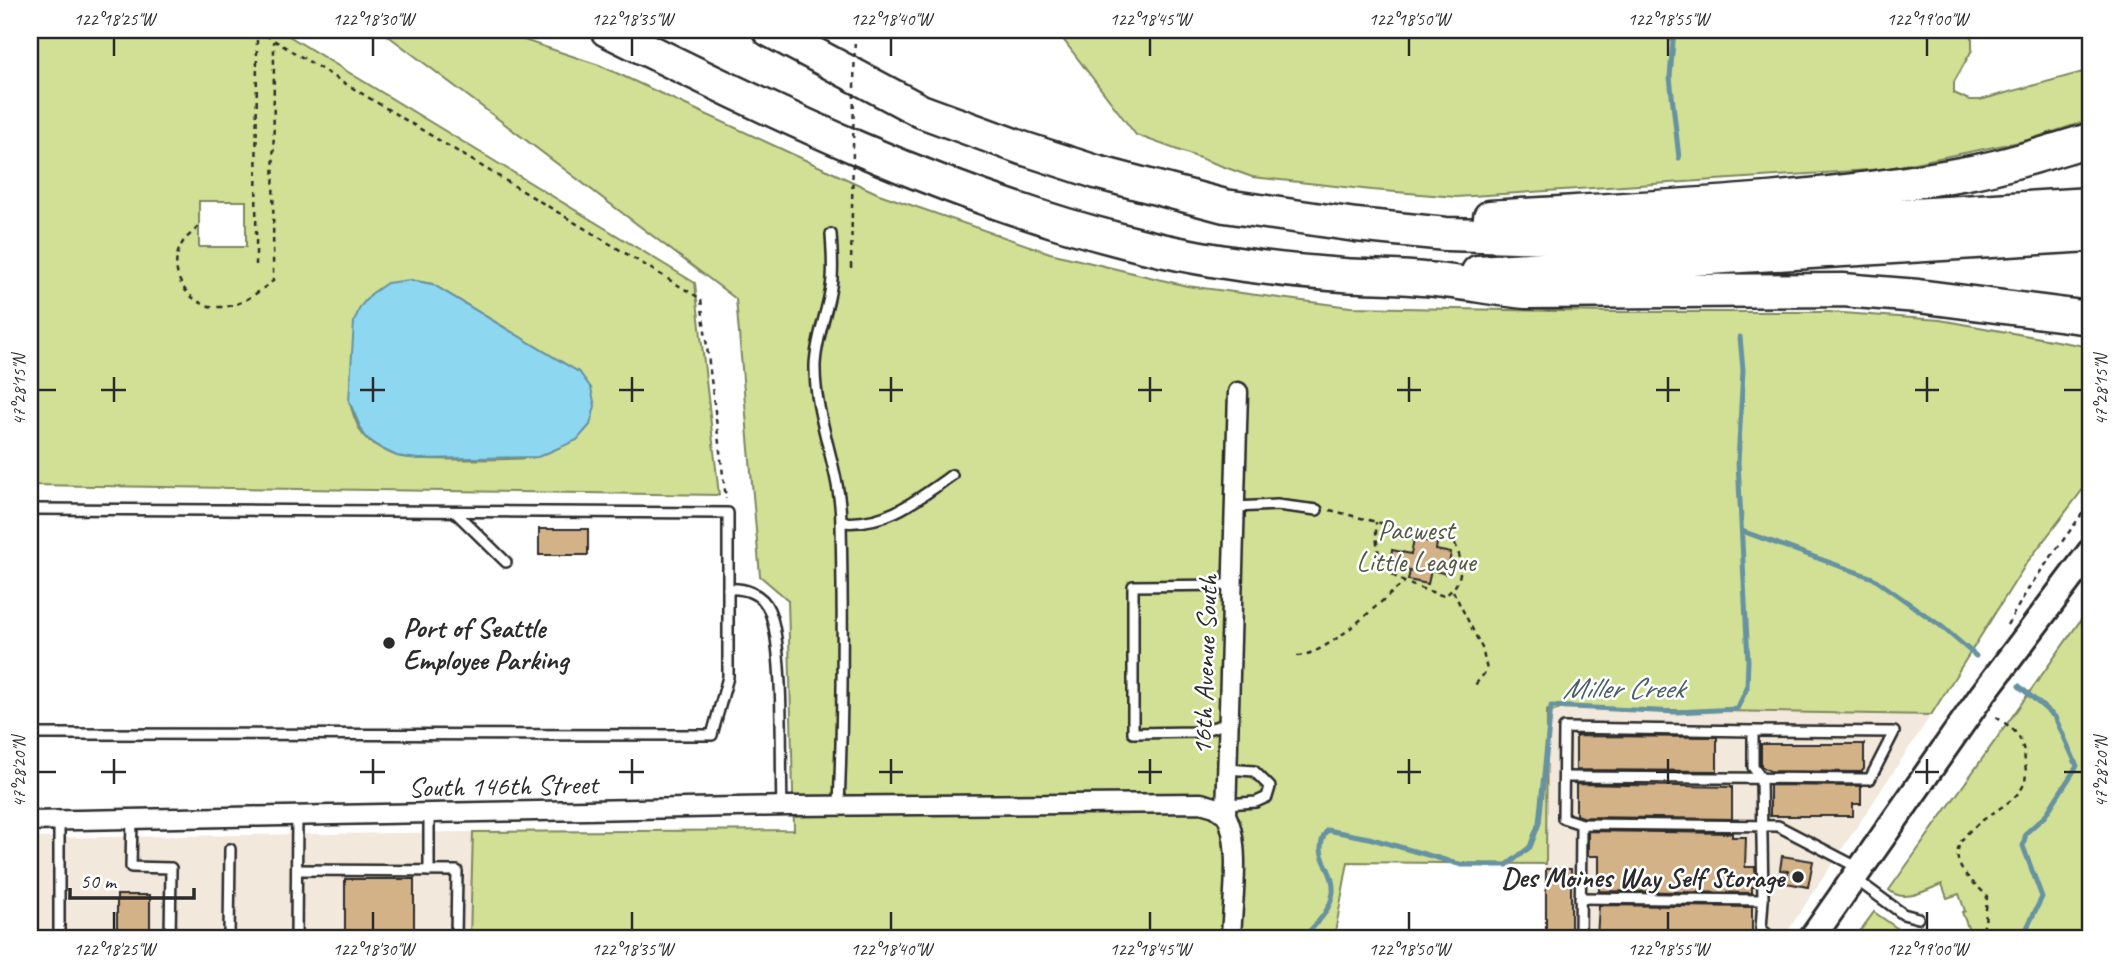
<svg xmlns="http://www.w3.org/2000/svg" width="2120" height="968" viewBox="0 0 2120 968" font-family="Caveat,sans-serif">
	<rect width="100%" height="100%" fill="#fff"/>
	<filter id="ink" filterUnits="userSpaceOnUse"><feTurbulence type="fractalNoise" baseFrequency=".0143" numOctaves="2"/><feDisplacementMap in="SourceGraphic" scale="14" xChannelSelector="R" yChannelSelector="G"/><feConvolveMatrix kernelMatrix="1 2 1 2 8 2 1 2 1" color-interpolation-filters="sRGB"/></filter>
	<g filter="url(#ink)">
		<!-- built -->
		<g fill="#f2e8db">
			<path d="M1547,708L1931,715L1783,938H1544Z"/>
			<path d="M473,832L470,938H30V838Z"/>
		</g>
		<!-- green -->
		<g fill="#d1e094" stroke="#7e8660" stroke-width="2" fill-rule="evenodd">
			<path d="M30,30H279L695,283L719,495L30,485ZM199,201H246V247H199ZM410,280L432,284L580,373C612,419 582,440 539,456C526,461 418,460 401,457C391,455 370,443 364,436C356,427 353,412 349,401Z"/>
			<path d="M385,30H494L599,65L879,194L1050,253L1187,286L1350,307L1612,312H1829L1940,320L2090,347V480L2026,564L1931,715L1562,708L1549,713L1547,709L1546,864L1348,862L1334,938H470L473,832L794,830L788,600L760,576L736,299L383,32Z"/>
			<path d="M1056,30H1972V50L1954,82V93L1969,100H1980L2090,70V120L2024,141L1884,169L1456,197L1372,190L1252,177L1136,135Z"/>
			<path d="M2090,607V938H1972L1962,912L1965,911L1959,894L1947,898L1942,884C1926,890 1904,904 1889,890Z"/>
			<path d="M1874,912L1911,938H1855Z"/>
		</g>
		<!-- water -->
		<path fill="#8ed7f0" stroke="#6692a1" stroke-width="2" d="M410,280L432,284L580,373L591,388L595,406L590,425L577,440L538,457L418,459L397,456L382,449L364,436L349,401L354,322L360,307L371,294L387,283Z"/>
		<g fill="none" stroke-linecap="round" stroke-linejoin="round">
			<!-- stream -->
			<g stroke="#6692a1" stroke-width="5">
				<path d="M1674,30L1670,77L1679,158"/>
				<path d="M1742,531L1873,578L1941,626L1976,656"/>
				<path d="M2019,686L2055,717L2077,766L2045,816L2026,833L2023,846L2042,897L2022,938"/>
				<path d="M1303,938C1315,925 1331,911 1333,892C1335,866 1310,857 1327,830L1369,838L1462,865H1507L1530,847L1539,823L1551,706L1676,712L1737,709L1747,688L1748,661L1738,462L1743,370L1740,337"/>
			</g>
		</g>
		<!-- building -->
		<g fill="#d4b287" stroke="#2b2b2b" stroke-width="2">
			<rect x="539" y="529" width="49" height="26"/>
			<path d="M1414,539L1437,543L1436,550L1451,553L1447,574L1431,570L1428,584L1408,580L1410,571L1389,567L1392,550L1411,554Z"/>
			<path d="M1576,736L1717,737V771L1576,770Z"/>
			<path d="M1761,744H1864V769L1861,772L1770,771L1761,766Z"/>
			<path d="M1576,784L1732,787V819L1583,817L1576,815Z"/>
			<path d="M1770,785L1861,786V804H1853V816H1770Z"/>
			<path d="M1588,831L1732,833V837H1746L1745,867H1755L1756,887H1752V893L1599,891V856H1588Z"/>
			<path d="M1782,856L1813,861L1808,887L1786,883L1788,871L1780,870Z"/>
			<rect x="1546" y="869" width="25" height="69"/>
			<rect x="345" y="879" width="69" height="59"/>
			<rect x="117" y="895" width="33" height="43"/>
			<path d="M1599,905L1752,907V938H1597Z"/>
		</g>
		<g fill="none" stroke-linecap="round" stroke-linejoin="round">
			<defs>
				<g id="lane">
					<path d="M831,234C832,252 834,270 831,287C827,314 816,338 815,365C814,419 841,470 841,523C843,617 843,711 839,805"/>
					<path d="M1235,507L1277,505L1317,510"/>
					<path d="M30,509L728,513V677L712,735L30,734"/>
					<path d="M455,512L506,562"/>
					<path d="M842,522C886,526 917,500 952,475"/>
					<path d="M2080,568L2090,581"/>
					<path d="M728,589C744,588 762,593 769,610C785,647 780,760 782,806"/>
					<path d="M1229,723L1197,732L1133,733V586L1232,585"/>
					<path d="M1564,777L1870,779L1894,732L1753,731"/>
					<path d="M1226,804L1256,802L1267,797L1270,787L1254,771L1227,769"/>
					<path d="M132,819L131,867L171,868L170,938"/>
					<path d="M59,821V938"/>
					<path d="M1581,824L1563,818L1564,728L1753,731V767L1761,778L1763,900"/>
					<path d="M297,870L457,871L456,938"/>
					<path d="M429,871V813"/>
					<path d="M1854,878L1903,914L1918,918"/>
					<path d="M1580,898L1763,900L1761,929L1768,935L1766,938"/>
					<path d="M229,938L230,849"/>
					<path d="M296,938L297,816"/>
					<path d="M1580,938L1581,824L1778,826L1857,867"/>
				</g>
				<g id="street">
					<path d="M30,821L788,806L1201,803L1215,807L1226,815"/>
					<path d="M1231,938C1232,904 1242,845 1226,815L1238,392"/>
				</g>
				<path id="secondary" d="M1812,938L1982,695L2090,552"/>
				<g id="highway">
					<path d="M607,30C775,113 943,195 1124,241C1195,260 1270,270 1343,275C1370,277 1396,276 1423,279C1458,281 1492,289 1527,292L1843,290L1918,296L2090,318"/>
					<path d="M769,30L921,111L1022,148L1096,172L1225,206L1356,225L1446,234L1557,237L2090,204"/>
					<path d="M1490,217C1650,207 1814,202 1972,172C2012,165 2051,151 2090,140"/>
					<path d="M1478,272L2090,235"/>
				</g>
			</defs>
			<!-- lane casing -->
			<use href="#lane" stroke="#2b2b2b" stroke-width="14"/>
			<!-- street casing -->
			<use href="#street" stroke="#2b2b2b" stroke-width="23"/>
			<!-- secondary casing -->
			<use href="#secondary" stroke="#2b2b2b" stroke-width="30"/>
			<!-- highway casing -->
			<use href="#highway" stroke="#2b2b2b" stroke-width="37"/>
			<!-- path -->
			<g stroke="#2b2b2b" stroke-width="2.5" stroke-dasharray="5 5" stroke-linecap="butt">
				<path d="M257,30L701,299L726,499"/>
				<path d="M198,227C194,232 186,237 183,242C164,271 188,308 220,307C241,307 258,292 273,281L274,41"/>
				<path d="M1330,510L1454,542C1464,560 1464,585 1444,596C1396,580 1375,578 1376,522"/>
				<path d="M1453,591L1482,648L1487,670L1475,685"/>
				<path d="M2007,625L2030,586L2090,503"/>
				<path d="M1297,656C1330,654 1377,603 1404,583"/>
				<path d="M1977,938L1985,924L1987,896C1978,886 1963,876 1959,863C1947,829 2009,811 2022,788C2027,780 2026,771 2025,762C2023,734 2015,730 1993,715"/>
			</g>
			<!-- lane -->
			<use href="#lane" stroke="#fff" stroke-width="9"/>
			<!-- street -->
			<use href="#street" stroke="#fff" stroke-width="18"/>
			<!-- secondary -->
			<use href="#secondary" stroke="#fff" stroke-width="24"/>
			<!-- highway -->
			<use href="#highway" stroke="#fff" stroke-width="32"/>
			<!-- path-bridge -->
			<g stroke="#2b2b2b" stroke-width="2.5" stroke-dasharray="5 5" stroke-linecap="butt">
				<path d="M256,265L257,30"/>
				<path d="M851,268L855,30"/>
			</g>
		</g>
	</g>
	<!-- ticks -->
	<path fill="none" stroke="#2b2b2b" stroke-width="2.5" d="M114,38V56M373,38V56M632,38V56M891,38V56M1150,38V56M1409,38V56M1668,38V56M1927,38V56M114,377V402M373,377V402M632,377V402M891,377V402M1150,377V402M1409,377V402M1668,377V402M1927,377V402M38,390H56M101,390H126M360,390H385M619,390H644M879,390H903M1138,390H1162M1397,390H1421M1656,390H1680M1915,390H1939M2064,390H2082M114,759V784M373,759V784M632,759V784M891,759V784M1150,759V784M1409,759V784M1668,759V784M1927,759V784M38,772H56M101,772H126M360,772H385M619,772H644M879,772H903M1138,772H1162M1397,772H1421M1656,772H1680M1915,772H1939M2064,772H2082M114,912V930M373,912V930M632,912V930M891,912V930M1150,912V930M1409,912V930M1668,912V930M1927,912V930"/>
	<!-- markers -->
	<g fill="#2b2b2b" stroke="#fff" stroke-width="2.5">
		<circle cx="389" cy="643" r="7"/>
		<circle cx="1798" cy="877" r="7"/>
	</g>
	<g text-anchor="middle" stroke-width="5" stroke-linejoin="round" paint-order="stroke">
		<!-- park labels -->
		<g font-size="28" fill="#545845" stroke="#fff">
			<text x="1416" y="539">Pacwest<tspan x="1416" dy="32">Little League</tspan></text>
		</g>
		<!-- poi labels -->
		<g font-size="28" font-weight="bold" fill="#2b2b2b" stroke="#fff" text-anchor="start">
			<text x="403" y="637">Port of Seattle<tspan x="403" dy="32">Employee Parking</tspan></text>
			<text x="1784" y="887" text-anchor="end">Des Moines Way Self Storage</text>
		</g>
		<!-- street labels -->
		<g font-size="28" fill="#2b2b2b" stroke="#fff">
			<text transform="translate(1204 665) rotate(-88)" y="10">16th Avenue South</text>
			<text transform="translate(503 785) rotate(-1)" y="10">South 146th Street</text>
		</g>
		<!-- water labels -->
		<g font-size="30" font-style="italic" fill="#495f66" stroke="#fff">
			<text x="1623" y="698">Miller Creek</text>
		</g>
	</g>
	<!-- margin -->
	<rect width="2120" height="968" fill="none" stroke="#fff" stroke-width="77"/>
	<!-- scale -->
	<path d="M70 888v10h124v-10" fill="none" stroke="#2b2b2b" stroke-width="3.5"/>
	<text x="80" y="888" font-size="21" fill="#2b2b2b" stroke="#ffffff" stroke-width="5" paint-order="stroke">50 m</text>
	<rect x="38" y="38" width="2044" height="892" fill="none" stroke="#2b2b2b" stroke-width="2.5"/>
	<g font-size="18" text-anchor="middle" fill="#2b2b2b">
		<text x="114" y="25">122°18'25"W</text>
		<text x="373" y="25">122°18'30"W</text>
		<text x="632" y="25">122°18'35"W</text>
		<text x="891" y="25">122°18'40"W</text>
		<text x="1150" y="25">122°18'45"W</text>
		<text x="1409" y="25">122°18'50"W</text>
		<text x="1668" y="25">122°18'55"W</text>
		<text x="1927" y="25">122°19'00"W</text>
		<text transform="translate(2101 390) rotate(-90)" y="6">47°28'15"N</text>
		<text transform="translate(19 390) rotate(-90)" y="6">47°28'15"N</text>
		<text transform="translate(2101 772) rotate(-90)" y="6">47°28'20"N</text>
		<text transform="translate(19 772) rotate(-90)" y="6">47°28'20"N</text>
		<text x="114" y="955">122°18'25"W</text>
		<text x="373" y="955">122°18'30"W</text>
		<text x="632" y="955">122°18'35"W</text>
		<text x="891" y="955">122°18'40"W</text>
		<text x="1150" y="955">122°18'45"W</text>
		<text x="1409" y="955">122°18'50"W</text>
		<text x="1668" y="955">122°18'55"W</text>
		<text x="1927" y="955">122°19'00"W</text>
	</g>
</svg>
